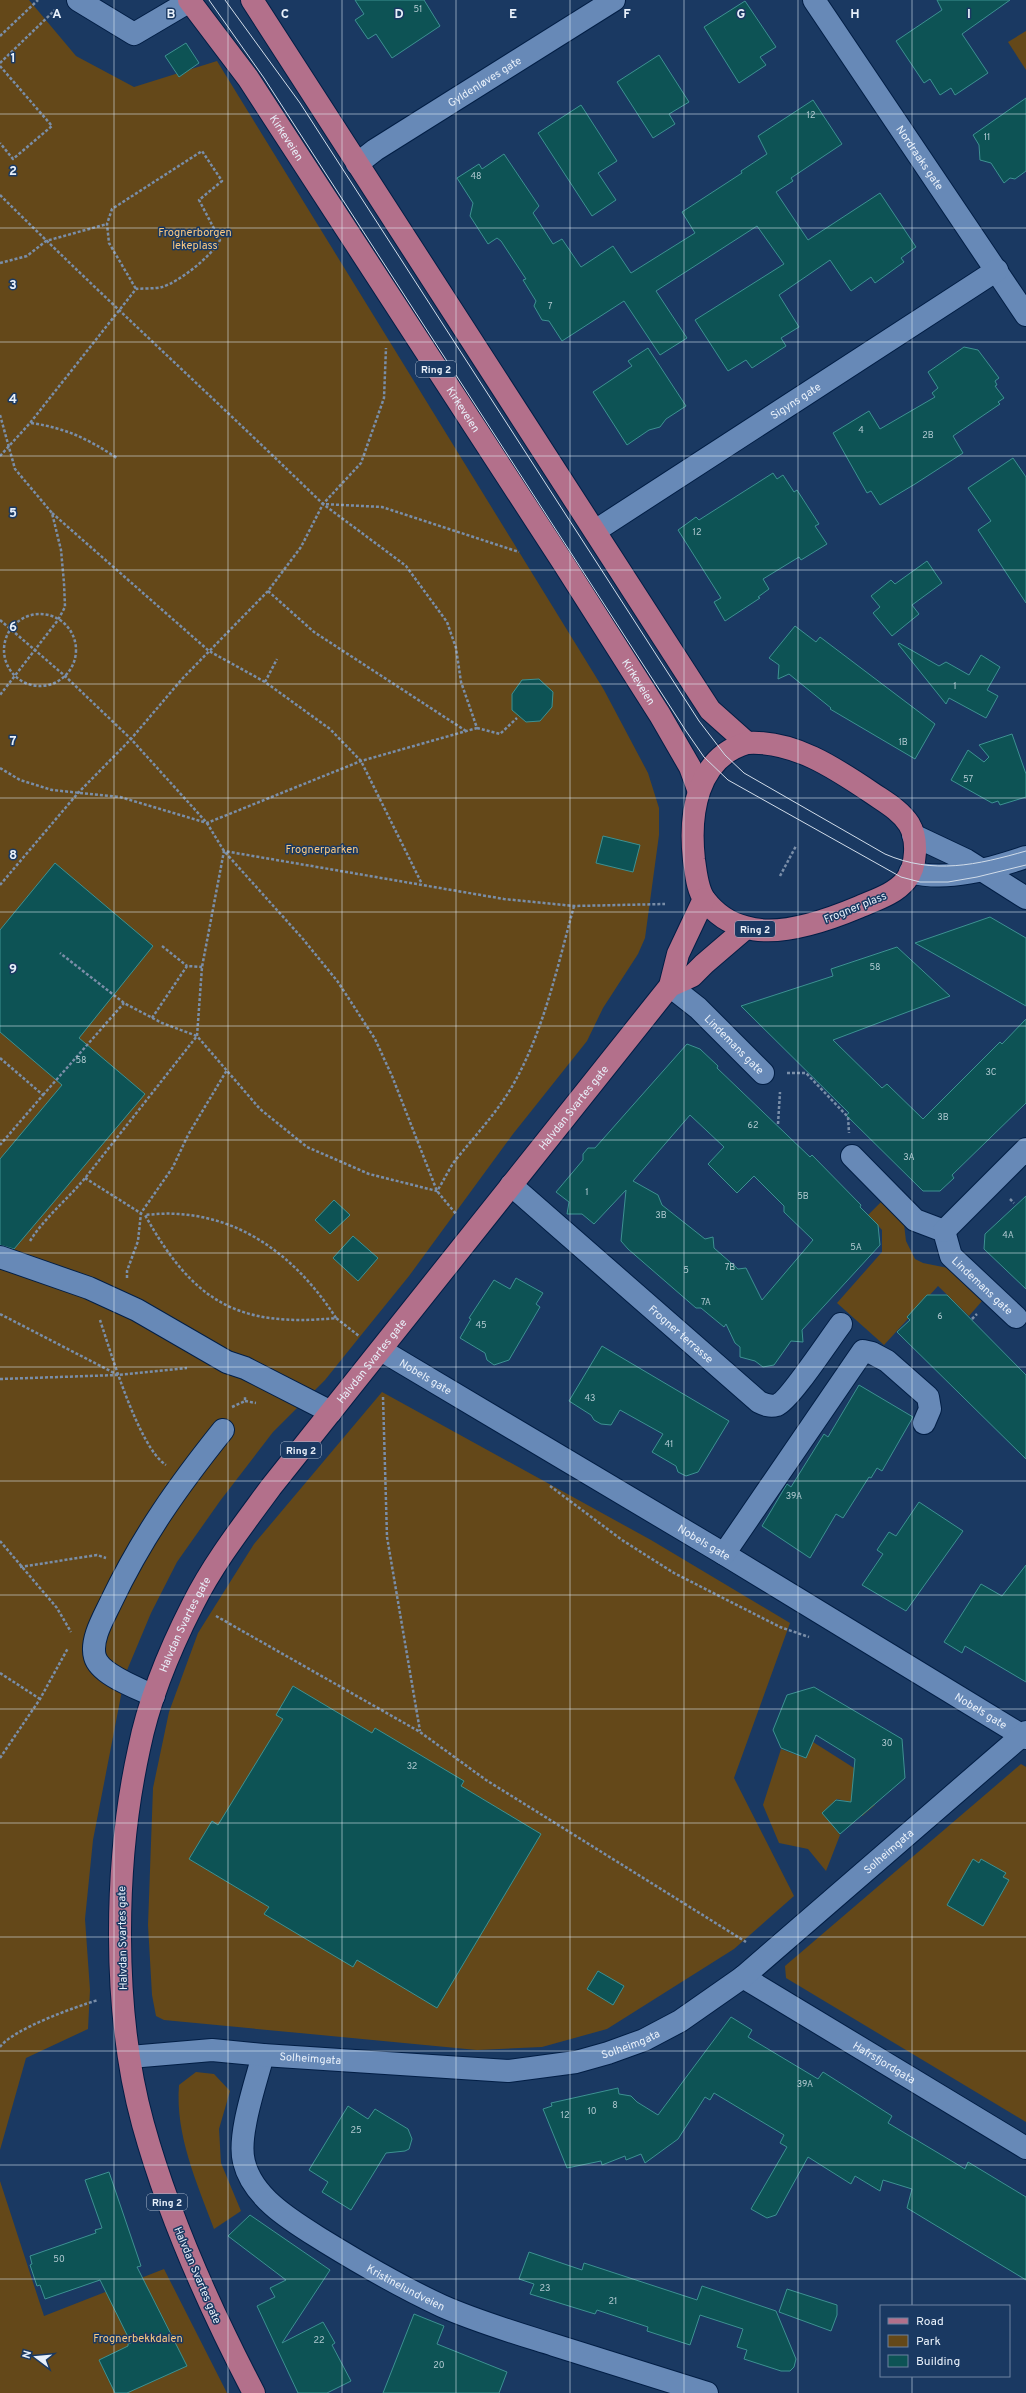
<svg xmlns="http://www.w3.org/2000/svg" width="1026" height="2393" viewBox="0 0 1026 2393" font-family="Overpass,sans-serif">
	<rect width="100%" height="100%" fill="#1a3962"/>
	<!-- green -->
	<g fill="#644819">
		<path d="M0,0H29L76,56L134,87L217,61L604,690L648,773L659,808V835L645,938L638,954L603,1008L587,1041L513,1134L409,1276L362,1334L325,1380L273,1432L220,1501L177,1562L151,1613L125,1675L93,1840L85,1919L90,1990L88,2029L26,2058L0,2150Z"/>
		<path d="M1026,31V70L1008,42Z"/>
		<path d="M881,1202L904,1224L906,1241L915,1259L923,1263L948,1268L982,1301L969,1316L938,1286L884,1345L837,1303L882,1252V1230L868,1215Z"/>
		<path d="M382,1392L651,1540L790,1623L734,1778L794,1896L734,1949L607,2029L542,2047L477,2050L164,2020L156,2016L152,1995L148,1925L153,1788L169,1712L198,1633L254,1544Z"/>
		<path d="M813,1742L854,1768L853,1780L875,1805L862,1816L850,1802L837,1799L823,1813L840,1835L826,1871L808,1849L779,1843L763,1805L781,1749L805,1758Z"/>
		<path d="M1021,1764L1026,1767V2122L786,1978L785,1966Z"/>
		<path d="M196,2072L214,2074L230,2091L219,2129L221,2163L241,2211L214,2229C197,2183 175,2135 179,2085Z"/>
		<path d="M0,2181L44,2316L164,2269L227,2393H0Z"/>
	</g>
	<!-- building -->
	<g fill="#0d5355" stroke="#3d9192" fill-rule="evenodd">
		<path d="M355,0H424L440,26L392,58L376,34L368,39L355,20L364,14Z"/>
		<path d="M937,0H1010L962,34L988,73L955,95L951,88L940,95L930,79L924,83L896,41L942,10Z"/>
		<path d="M745,1L776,47L760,57L766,65L739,83L704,27Z"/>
		<path d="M186,43L199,63L179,77L165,56Z"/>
		<path d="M659,55L689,102L669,114L675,124L653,138L617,82Z"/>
		<path d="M1026,98V171L1015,179L1010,178L1004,183L991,163L980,160L979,145L973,135Z"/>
		<path d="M813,100L842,144L791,178L793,181L776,192L808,240L880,193L916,247L901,258L904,262L875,283L871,277L851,291L830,260L779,295L799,327L781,338L786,346L752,368L746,360L728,371L695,320L784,264L757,226L656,291L687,338L660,355L624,301L562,341L549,321L542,320L534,306L536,301L523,280L526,279L501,241L497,238L488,244L470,216L473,203L457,178L479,164L482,169L504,154L539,206L533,213L553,244L562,239L581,267L613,246L631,273L695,233L682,212L742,173L741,171L767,154L758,136Z"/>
		<path d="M581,105L617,161L598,173L616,200L592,216L538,133Z"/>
		<path d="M964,347L978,350L999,378L995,381L997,385L995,386L1004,398L998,402L1000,404L953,436L963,453L915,484L880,505L871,491L867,493L833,433L869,411L880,429L935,397L932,393L938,388L928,372Z"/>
		<path d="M648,348L686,406L666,419L660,427L649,430L627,445L593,392L632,366L628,361Z"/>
		<path d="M1013,458L1026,477V603L978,530L991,521L968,488Z"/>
		<path d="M773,473L777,479L783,475L794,492L797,490L819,524L815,526L827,544L801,560L799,557L763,579L769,589L758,597L760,598L725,621L714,602L721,598L678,530L696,517L699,520Z"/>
		<path d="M927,561L942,583L912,605L919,614L892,636L873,613L880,607L871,596L891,580L895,584Z"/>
		<path d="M795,626L816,642L820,637L935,724L915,759L830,709L831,708L789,674L778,679L779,665L769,658Z"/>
		<path d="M899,643L939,666L946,662L969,675L981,655L1000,667L987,690L998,696L986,718L949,698L946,704L898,644Z"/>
		<path d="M539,679L553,692L552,707L540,721L526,722L512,710V694L522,680Z"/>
		<path d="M1012,734L1026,774V797L1000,805L998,801L992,803L951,780L968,750L984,762L989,757L979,745Z"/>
		<path d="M603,836L640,845L633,872L596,863Z"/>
		<path d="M55,863L153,946L79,1038L145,1094L14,1249L0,1245V1159L62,1085L0,1032V930Z"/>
		<path d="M990,917L1026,938V1006L915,943Z"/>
		<path d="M897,947L950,996L833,1040L882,1088L887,1084L923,1119L1000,1042L1002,1044L1026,1019V1103L952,1175L954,1178L940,1191H923L846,1115L849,1113L741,1006L833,976L831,969Z"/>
		<path d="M687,1044L700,1049L718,1066L717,1068L810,1157L812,1155L861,1205L860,1207L878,1225L880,1245L802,1330L803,1342L791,1341L774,1365L763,1367L755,1361L740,1357V1347L735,1343L726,1324L724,1327L701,1308H696L628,1249L621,1241L626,1190L594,1224L582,1214H567L569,1202L556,1192L583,1160V1154L588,1148H595ZM690,1115L724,1147L708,1164L737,1193L754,1176L784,1206V1212L813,1240L762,1300L746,1268L738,1269L714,1248L713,1237L705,1239L662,1205L658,1195L633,1181Z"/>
		<path d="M1026,1196V1289L984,1249L985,1234Z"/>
		<path d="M334,1200L350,1215L330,1234L315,1220Z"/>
		<path d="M353,1236L378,1258L358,1281L333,1258Z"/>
		<path d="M516,1278L543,1293L536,1304L540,1307L509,1360L494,1365L487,1360L485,1353L460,1338L471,1319L469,1318L494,1280L510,1289Z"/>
		<path d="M927,1295H947L1026,1375V1459L897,1332L910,1320L907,1317Z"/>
		<path d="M602,1346L729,1421L698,1472L686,1476L678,1472L676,1466L652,1452L663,1434L620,1410L611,1425L601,1424L594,1420L591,1415L569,1401Z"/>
		<path d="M859,1385L913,1417L882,1471L877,1468L871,1478L869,1477L843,1518L836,1514L810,1558L762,1526L787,1484L791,1487L824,1434L828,1437Z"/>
		<path d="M919,1502L963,1531L906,1611L862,1585L883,1554L877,1550L889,1532L896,1536Z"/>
		<path d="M1026,1565V1682L965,1646L962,1653L944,1642L981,1584L1002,1596Z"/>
		<path d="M293,1686L372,1733L375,1728L464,1781L461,1786L541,1834L437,2008L357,1960L353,1967L264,1914L269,1907L189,1859L212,1821L218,1825L283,1719L276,1715Z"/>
		<path d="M814,1687L902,1739L905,1778L840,1834L822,1813L836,1800L851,1802L855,1759L816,1735L806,1758L781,1748L773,1730L787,1695Z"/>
		<path d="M973,1859L979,1863L981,1859L1006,1873L1003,1877L1009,1880L983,1926L947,1905Z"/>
		<path d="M598,1971L624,1986L613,2005L587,1989Z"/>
		<path d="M731,2017L752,2030L748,2037L818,2079L823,2072L892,2116L888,2123L965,2169L968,2162L1026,2197V2280L907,2208L912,2189L883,2180L880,2191L855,2176L851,2184L808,2157L776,2215L767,2218L751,2209L787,2147L780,2143L784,2135L714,2093L710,2100L705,2097L678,2139L645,2163L641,2154L626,2160L625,2156L602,2165L601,2161L567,2168L543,2109L552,2106L551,2103L618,2088L619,2094L631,2096L637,2102L658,2115Z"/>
		<path d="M348,2106L368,2119L375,2109L408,2129L412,2139L409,2149L405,2151L386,2153L351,2210L322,2192L328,2182L309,2170Z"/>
		<path d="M109,2172L141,2266L137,2267L187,2366L127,2393H115L99,2360L128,2346V2344L131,2343L100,2280L45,2299L40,2285L37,2286L30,2265L32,2264L30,2256L96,2233L95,2230L102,2228L85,2180Z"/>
		<path d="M250,2215L330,2270L282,2343L323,2322L335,2343L332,2345L351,2381L327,2393H298L257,2306L275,2297L270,2288L286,2280L228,2236Z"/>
		<path d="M529,2252L582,2270L584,2263L697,2300L702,2286L776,2311L796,2359L794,2367L790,2371H781L744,2359L747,2350L737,2347L743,2329L700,2315L690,2345L647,2331L648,2327L597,2310L595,2314L530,2294L534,2284L519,2279Z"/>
		<path d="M787,2289L837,2305V2315L831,2331L779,2312Z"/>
		<path d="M414,2314L444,2326L437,2344L507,2372L499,2393H383Z"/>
	</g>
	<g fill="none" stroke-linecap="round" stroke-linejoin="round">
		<defs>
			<g id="minor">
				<path d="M78,0L134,34L190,1"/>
				<path id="s1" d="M814,0L1026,315"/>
				<path id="s2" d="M357,164L375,150L614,0"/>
				<path id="s3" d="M595,531L997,270"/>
				<path d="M913,835L966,860L1026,898"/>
				<path d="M910,872C948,882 990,869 1026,857"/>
				<path id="s4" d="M670,986L698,1008L763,1073"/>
				<path id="s5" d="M852,1156L915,1220L944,1231L951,1256L1016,1317"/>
				<path id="s6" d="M511,1185L759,1402C765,1405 770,1407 777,1405C789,1401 831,1337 841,1324"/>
				<path d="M944,1231L1026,1149"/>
				<path d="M0,1257L89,1288L137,1310L227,1362L245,1368L331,1412"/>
				<path id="s7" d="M381,1350L724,1554L1026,1738"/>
				<path d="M724,1554L863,1351L872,1353L887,1361L928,1397L930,1409L924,1423"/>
				<path d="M154,1696C138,1688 100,1675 95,1657C90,1640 104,1617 111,1602C142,1537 178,1486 223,1430"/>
				<path id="s8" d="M743,1977L1026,2148"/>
				<path id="s9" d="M263,2055C256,2082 237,2136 244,2162C253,2199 294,2222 324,2241C363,2265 401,2287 442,2306C478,2322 516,2333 554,2345C605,2361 656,2377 707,2393"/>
				<path id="s10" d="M130,2057L212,2050L263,2055L508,2071L576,2062L608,2053L644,2040L680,2021L743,1977L1026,1732"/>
			</g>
			<g id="major">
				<path id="s11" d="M189,0L248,78L564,564L660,715L690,767L698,789"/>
				<path d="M252,0L697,690L710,710L747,743"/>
				<path d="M747,743C793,740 835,768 872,793C885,802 900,810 909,824C918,839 917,866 906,880C895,894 875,900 859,907C828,920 778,938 745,927C729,923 715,913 705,900C697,890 696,872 694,860C689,815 696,758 747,743Z"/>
				<path d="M670,986L692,976L704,964L746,928"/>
				<path id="s12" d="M254,2393C209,2307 169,2218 143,2124C112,2011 114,1863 139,1749C149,1699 170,1649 193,1604C214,1562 244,1524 271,1487L670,986L678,954L704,899"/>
			</g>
		</defs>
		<!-- minor casing -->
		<use href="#minor" stroke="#021e45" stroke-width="24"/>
		<!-- major casing -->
		<use href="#major" stroke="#021e45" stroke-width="24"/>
		<!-- path -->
		<g stroke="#7a8ea8" stroke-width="2.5" stroke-dasharray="3 2" stroke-linecap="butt">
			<path d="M0,36L38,0"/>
			<path d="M0,63L55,10"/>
			<path d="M0,66L52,126L13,159L0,143"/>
			<path d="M0,195C106,300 216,400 323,504L382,507L519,552"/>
			<path d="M0,263L27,256L46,241L107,224"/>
			<path d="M0,415L15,469L52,513L61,550L64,583L65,607L58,620L0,695"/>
			<path d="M31,423C66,428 88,439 117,458"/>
			<path d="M0,456L30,423L136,289C144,288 154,289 162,287C179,282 212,256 220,240L199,200L222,181L202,151L112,209L107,224L109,243L136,289"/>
			<path d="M52,513L209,651L265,682L330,729L361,761L422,884"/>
			<path d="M268,591L314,632L466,731"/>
			<circle cx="40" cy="650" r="36"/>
			<path d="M0,620L65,676L131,739L207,823L224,851L303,939L338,982L375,1039L392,1076L437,1191L456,1214"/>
			<path d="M265,682L277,659"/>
			<path d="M477,728L500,734L517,718"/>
			<path d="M0,768L20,780L52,790L120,797L207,823L361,761L477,728L461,682L456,648L447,622L406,566L323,504"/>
			<path d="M780,876L796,846"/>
			<path d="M0,885L78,793L131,739L182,679L268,591L301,547L323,504L361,463L384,398L386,348"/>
			<path d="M574,906C557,968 543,1035 510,1090C494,1116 473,1138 454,1162C448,1171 443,1182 437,1191L369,1174L307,1147L260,1109L197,1036L202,967L224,851L504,899L574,906L665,904"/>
			<path d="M162,946L187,966"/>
			<path d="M152,1018L187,966L202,967"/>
			<path d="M0,1058L43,1095L0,1145"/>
			<path d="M787,1073H806L848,1117L849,1133"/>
			<path d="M43,1095L124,1003"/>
			<path d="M778,1124L780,1092"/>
			<path d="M85,1178L142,1214"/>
			<path d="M1010,1199L1014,1203"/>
			<path d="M30,1241C45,1217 68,1199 86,1177C123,1130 160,1083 197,1036L162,1023L124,1003L60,953"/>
			<path d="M127,1278V1271L138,1241L141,1213L173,1167L188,1135L227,1070"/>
			<path d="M0,1314L118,1375"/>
			<path d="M336,1318C300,1262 247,1218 178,1214C167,1213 156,1214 145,1215C193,1301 237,1328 336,1318L359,1336"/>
			<path d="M972,1319L977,1314"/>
			<path d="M100,1320C111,1353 139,1448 166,1465"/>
			<path d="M0,1379L118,1375L187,1368"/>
			<path d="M383,1397L387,1537L420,1731"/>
			<path d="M245,1401L256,1403"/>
			<path d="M232,1407L245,1401V1396"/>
			<path d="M550,1486L622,1540L674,1573L780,1627L809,1637"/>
			<path d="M0,1541L57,1608L71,1632"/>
			<path d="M20,1567L97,1555L106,1558"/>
			<path d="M216,1616L420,1732L486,1780L746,1942"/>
			<path d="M0,1673L40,1699"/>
			<path d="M0,1758L40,1699L68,1648"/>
			<path d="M0,2047C13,2029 75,2007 98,2000"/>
		</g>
		<!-- minor -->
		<use href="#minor" stroke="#6789b7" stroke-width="22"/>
		<!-- major -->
		<use href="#major" stroke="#b3708b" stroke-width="22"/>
		<!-- tram -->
		<g stroke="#d1dce9" stroke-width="1">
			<path d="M209,0L264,78L686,731L704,757L728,780L901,877L920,882H948L977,877L1026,865"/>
			<path d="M225,0L300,103L699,721L725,755L744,773L885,854C933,875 977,865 1026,851"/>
		</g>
	</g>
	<!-- grid -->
	<path fill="none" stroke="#e8f0fa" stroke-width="1" stroke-opacity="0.55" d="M114,0V2393M228,0V2393M342,0V2393M456,0V2393M570,0V2393M684,0V2393M798,0V2393M912,0V2306M0,114H1026M0,228H1026M0,342H1026M0,456H1026M0,570H1026M0,684H1026M0,798H1026M0,912H1026M0,1026H1026M0,1140H1026M0,1253H1026M0,1367H1026M0,1481H1026M0,1595H1026M0,1709H1026M0,1823H1026M0,1937H1026M0,2051H1026M0,2165H1026M0,2279H1026M912,2376V2393"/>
	<g text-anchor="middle" stroke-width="3" stroke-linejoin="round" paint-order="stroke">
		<!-- number labels -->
		<g font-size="9" fill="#b1c9d1">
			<text x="418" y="12">51</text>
			<text x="811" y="118">12</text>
			<text x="987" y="140">11</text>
			<text x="476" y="179">48</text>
			<text x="550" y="309">7</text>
			<text x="861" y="433">4</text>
			<text x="928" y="438">2B</text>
			<text x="697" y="535">12</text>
			<text x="955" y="689">1</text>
			<text x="903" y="745">1B</text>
			<text x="968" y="782">57</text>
			<text x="875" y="970">58</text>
			<text x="81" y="1063">58</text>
			<text x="991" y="1075">3C</text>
			<text x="943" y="1120">3B</text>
			<text x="753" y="1128">62</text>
			<text x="909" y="1160">3A</text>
			<text x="587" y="1195">1</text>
			<text x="803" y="1199">5B</text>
			<text x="661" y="1218">3B</text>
			<text x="1008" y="1238">4A</text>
			<text x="856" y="1250">5A</text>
			<text x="730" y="1270">7B</text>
			<text x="686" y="1273">5</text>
			<text x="706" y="1305">7A</text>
			<text x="940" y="1319">6</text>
			<text x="481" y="1328">45</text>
			<text x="590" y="1401">43</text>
			<text x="669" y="1447">41</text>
			<text x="794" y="1499">39A</text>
			<text x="887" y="1746">30</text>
			<text x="412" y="1769">32</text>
			<text x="805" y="2087">39A</text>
			<text x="615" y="2108">8</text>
			<text x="592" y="2114">10</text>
			<text x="565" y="2118">12</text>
			<text x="356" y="2133">25</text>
			<text x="59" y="2262">50</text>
			<text x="545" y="2291">23</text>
			<text x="613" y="2304">21</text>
			<text x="319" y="2343">22</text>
			<text x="439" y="2368">20</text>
		</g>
		<!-- shield labels -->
		<g fill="#1a3962" stroke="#aab9cc" stroke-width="1">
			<rect x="416" y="361" width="40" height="16" rx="3"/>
			<rect x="735" y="921" width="40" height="16" rx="3"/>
			<rect x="281" y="1442" width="40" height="16" rx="3"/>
			<rect x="147" y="2194" width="40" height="16" rx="3"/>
		</g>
		<g font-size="10" font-weight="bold" fill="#e8f0fa">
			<text x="436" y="373">Ring 2</text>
			<text x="755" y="933">Ring 2</text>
			<text x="301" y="1454">Ring 2</text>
			<text x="167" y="2206">Ring 2</text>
		</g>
		<!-- street labels -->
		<g font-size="11" fill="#e8f0fa" stroke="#1a3962">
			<text dy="4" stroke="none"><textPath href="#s2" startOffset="152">Gyldenløves gate</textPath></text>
			<text dy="4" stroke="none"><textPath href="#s11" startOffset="169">Kirkeveien</textPath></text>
			<text dy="4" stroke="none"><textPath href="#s1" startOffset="190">Nordraaks gate</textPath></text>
			<text dy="4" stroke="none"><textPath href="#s3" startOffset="239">Sigyns gate</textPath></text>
			<text dy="4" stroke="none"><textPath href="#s11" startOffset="493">Kirkeveien</textPath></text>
			<text dy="4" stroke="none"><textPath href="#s11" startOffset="817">Kirkeveien</textPath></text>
			<text transform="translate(855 907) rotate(-22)" y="4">Frogner plass</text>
			<text dy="4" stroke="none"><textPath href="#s4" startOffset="87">Lindemans gate</textPath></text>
			<text dy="4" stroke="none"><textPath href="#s12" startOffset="1451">Halvdan Svartes gate</textPath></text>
			<text dy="4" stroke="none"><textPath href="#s5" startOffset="190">Lindemans gate</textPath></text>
			<text dy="4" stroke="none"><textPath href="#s6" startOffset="226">Frogner terrasse</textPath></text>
			<text dy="4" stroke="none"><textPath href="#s12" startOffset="1127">Halvdan Svartes gate</textPath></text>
			<text dy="4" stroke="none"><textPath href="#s7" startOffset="52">Nobels gate</textPath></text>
			<text dy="4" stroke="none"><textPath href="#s7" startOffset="376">Nobels gate</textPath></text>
			<text dy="4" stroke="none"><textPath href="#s12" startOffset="803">Halvdan Svartes gate</textPath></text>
			<text dy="4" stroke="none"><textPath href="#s7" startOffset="700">Nobels gate</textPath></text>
			<text dy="4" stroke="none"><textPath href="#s10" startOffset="829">Solheimgata</textPath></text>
			<text transform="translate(122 1938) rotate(-91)" y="4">Halvdan Svartes gate</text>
			<text dy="4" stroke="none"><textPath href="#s10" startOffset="505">Solheimgata</textPath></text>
			<text dy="4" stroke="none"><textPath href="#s10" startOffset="181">Solheimgata</textPath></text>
			<text dy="4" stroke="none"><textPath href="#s8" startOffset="165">Hafrsfjordgata</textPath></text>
			<text transform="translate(198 2275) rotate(67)" y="4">Halvdan Svartes gate</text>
			<text dy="4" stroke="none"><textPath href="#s9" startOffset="319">Kristinelundveien</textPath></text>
		</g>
		<!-- park labels -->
		<g font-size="11" fill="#fbc980" stroke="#1a3962">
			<text x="195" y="236">Frognerborgen<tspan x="195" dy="13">lekeplass</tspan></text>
			<text x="322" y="853">Frognerparken</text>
			<text x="138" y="2342">Frognerbekkdalen</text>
		</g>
	</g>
	<g font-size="13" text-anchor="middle" font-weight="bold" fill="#e8f0fa" stroke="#1a3962" stroke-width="3" stroke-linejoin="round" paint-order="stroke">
		<text x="57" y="18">A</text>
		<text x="171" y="18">B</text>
		<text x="285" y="18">C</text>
		<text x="399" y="18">D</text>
		<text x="513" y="18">E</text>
		<text x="627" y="18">F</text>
		<text x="741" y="18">G</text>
		<text x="855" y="18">H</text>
		<text x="969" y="18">I</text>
		<text x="13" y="62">1</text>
		<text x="13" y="175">2</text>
		<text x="13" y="289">3</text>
		<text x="13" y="403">4</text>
		<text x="13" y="517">5</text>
		<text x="13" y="631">6</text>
		<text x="13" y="745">7</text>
		<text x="13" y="859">8</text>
		<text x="13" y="973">9</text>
	</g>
	<!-- legend -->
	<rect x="880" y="2305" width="130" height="72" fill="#1a3962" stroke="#6c829f"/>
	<rect x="888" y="2318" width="20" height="6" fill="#b3708b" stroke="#6c829f"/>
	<text x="916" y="2325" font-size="12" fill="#e8f0fa">Road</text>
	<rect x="888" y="2335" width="20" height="12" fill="#644819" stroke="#6c829f"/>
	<text x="916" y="2345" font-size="12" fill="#e8f0fa">Park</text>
	<rect x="888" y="2355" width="20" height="12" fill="#0d5355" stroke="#6c829f"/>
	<text x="916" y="2365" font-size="12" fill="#e8f0fa">Building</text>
	<!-- north arrow -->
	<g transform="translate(36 2357) rotate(286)" stroke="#1a3962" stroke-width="3" paint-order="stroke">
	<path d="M0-3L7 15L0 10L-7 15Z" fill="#e8f0fa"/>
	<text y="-6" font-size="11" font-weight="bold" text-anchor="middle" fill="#e8f0fa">N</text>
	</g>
</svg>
